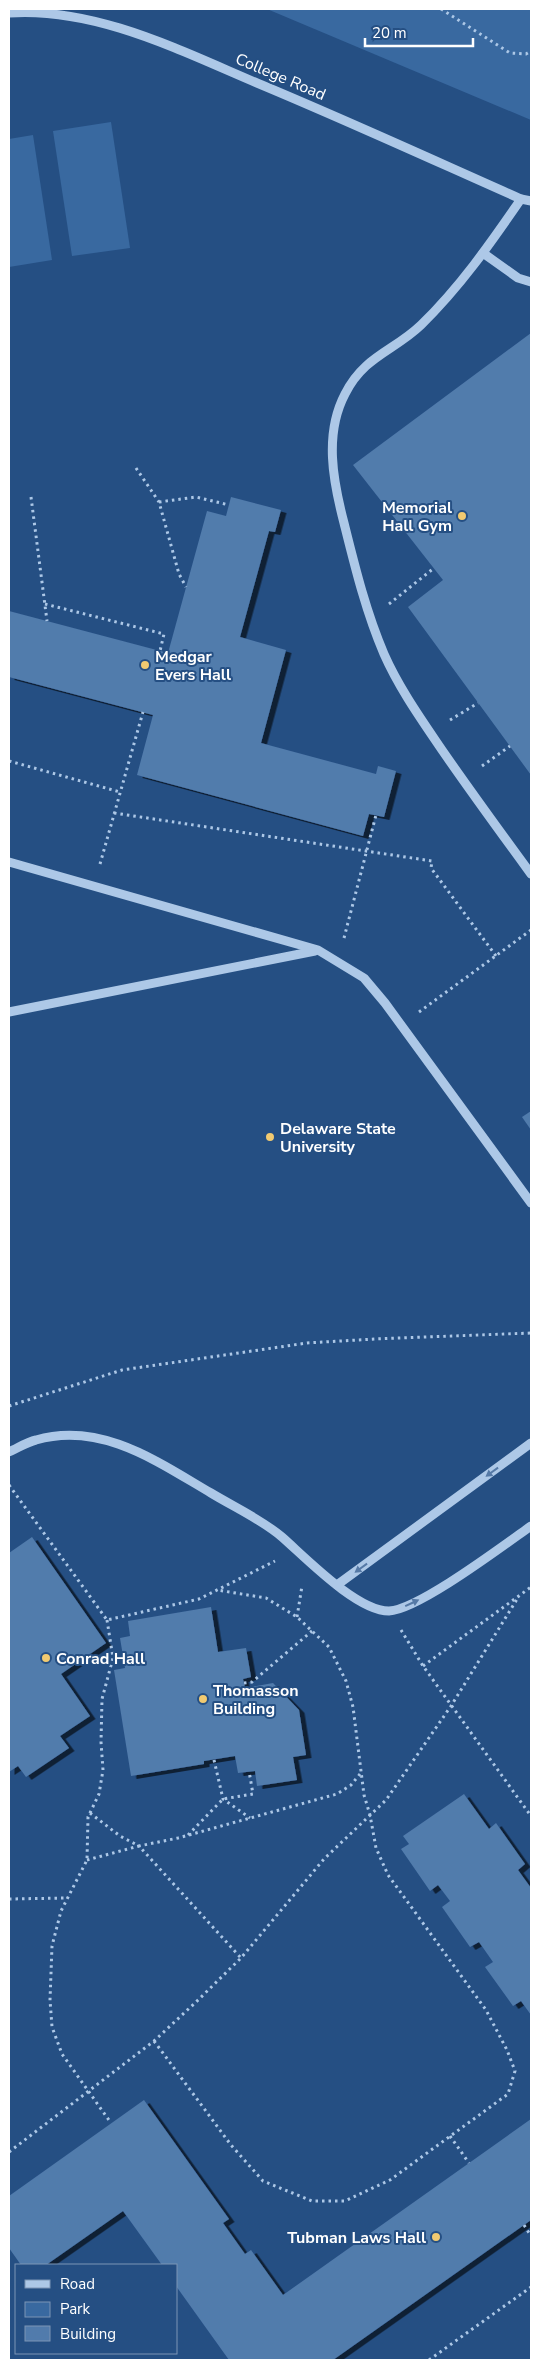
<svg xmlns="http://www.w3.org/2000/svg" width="540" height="2369" viewBox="0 0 540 2369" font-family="'Nunito Sans',sans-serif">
	<defs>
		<filter id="shadow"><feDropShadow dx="5.5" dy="3" stdDeviation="0" flood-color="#0009"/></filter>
	</defs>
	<rect width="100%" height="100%" fill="#254f83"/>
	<!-- green -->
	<g fill="#3969a0">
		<path d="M267,9H531V120Z"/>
		<path d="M111,122L130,248L72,256L53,131Z"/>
		<path d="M33,135L52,260L9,267V139Z"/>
	</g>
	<!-- building -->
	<g fill="#517bac" filter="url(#shadow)">
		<path d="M531,333V775L408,607L443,580L353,465Z"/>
		<path d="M231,497L281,510L275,532L269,531L240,637L286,650L261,743L376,774L378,766L396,771L384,817L369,814L363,836L137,775L153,715L9,677V611L168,653L207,511L226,516Z"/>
		<path d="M531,1111V1130L522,1117Z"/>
		<path d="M32,1537L106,1643L61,1674L90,1716L60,1736L69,1748L26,1777L18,1766L9,1772V1553Z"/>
		<path d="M211,1607L218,1652L246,1648L251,1677L243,1679L245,1688L273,1683L299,1710L306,1755L293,1757L297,1780L257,1786L255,1771L238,1773L235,1756L204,1761V1764L131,1776L114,1670L125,1668L120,1638L130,1636L128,1621Z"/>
		<path d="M464,1794L489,1829L496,1823L525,1864L518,1870L531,1888V2015L521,2001L513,2006L485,1967L493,1962L479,1942L470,1947L442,1907L450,1901L438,1885L430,1891L401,1849L409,1844L403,1836Z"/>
		<path d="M144,2100L229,2219L223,2223L245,2254L251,2250L283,2295L531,2119V2220L333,2360H229L176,2286V2265H162L123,2211L46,2265H21L9,2248V2196Z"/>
	</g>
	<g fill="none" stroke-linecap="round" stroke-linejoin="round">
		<!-- path -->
		<g stroke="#adc8e7" stroke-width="3" stroke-dasharray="2.5 4" stroke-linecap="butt">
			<path d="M441,9L510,53L526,54L531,51"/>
			<path d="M136,468L159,502L179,574L186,587"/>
			<path d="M31,497L47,621"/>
			<path d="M159,502L196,497L229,505"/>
			<path d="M45,604L164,634L160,651"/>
			<path d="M389,604L434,568"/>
			<path d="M450,720L478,703"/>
			<path d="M9,761L120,792"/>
			<path d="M482,766L510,746"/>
			<path d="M114,813L432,861L431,868L496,956"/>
			<path d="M100,864L143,712"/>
			<path d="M344,938L376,815"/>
			<path d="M419,1012L531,930"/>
			<path d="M9,1406L122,1370L307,1343L375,1339L531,1333"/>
			<path d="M9,1485L107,1620L199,1599L275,1561"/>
			<path d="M297,1617L302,1586"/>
			<path d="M107,1620L113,1658L102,1699L101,1742L103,1770L99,1794L88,1817L87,1860L61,1911L52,1946L50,2000L52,2027L62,2054L111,2123"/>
			<path d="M401,1630L423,1666L531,1816"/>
			<path d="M423,1666L531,1587"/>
			<path d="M244,1683L252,1682L312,1631"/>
			<path d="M214,1760L223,1799L250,1818"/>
			<path d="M90,1813L120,1836L139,1846L178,1838L337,1794L351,1785L360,1774"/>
			<path d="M188,1835L223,1799L253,1794L249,1771"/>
			<path d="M87,1860L139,1846L241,1958"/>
			<path d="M9,1899L67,1898"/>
			<path d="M154,2041L231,2145L263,2181L312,2201H345L390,2180L508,2094L515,2071L507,2050L486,2010L388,1875L376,1848L370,1815L364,1795L353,1707L346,1681L329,1647L297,1617L266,1598L217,1590"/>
			<path d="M450,2136L469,2163"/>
			<path d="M9,2152L154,2041L196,2002L241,1958L324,1859L386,1800L451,1706L519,1596"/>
			<path d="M524,2225L531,2236"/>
			<path d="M429,2360L531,2287"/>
		</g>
		<!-- minor -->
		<g stroke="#adc8e7" stroke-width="9">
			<path d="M9,13C95,7 179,50 257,83C346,120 433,160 521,199L531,201"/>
			<path d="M521,199C490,244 460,287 421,325C394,351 364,356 345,394C324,434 333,481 344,523C355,567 366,612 384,654C399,688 421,719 442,750C471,792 501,833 531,874"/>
			<path d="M483,253L518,278L531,282"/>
			<path d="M9,862L318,950L364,978L385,1003L531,1203"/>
			<path d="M9,1012L315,951"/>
			<path d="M9,1452C18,1448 27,1442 36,1440C101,1421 158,1462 211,1493C234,1507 261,1519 282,1537C306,1558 357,1611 389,1611C418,1610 504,1545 531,1526"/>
			<path d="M337,1585L531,1443"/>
		</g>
	</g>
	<!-- one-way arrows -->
	<defs><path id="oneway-solid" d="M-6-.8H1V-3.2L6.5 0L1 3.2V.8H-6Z" transform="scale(1.25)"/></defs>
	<g fill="#5579a6">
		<use href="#oneway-solid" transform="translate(492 1472) rotate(144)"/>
		<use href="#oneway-solid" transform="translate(361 1568) rotate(144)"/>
		<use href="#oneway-solid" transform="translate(412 1603) rotate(-25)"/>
	</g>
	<!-- markers -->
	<g fill="#f1ca71" stroke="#254f83" stroke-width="2">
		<circle cx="462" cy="516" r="5"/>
		<circle cx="145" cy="665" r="5"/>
		<circle cx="270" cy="1137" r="5"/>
		<circle cx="46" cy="1658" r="5"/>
		<circle cx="203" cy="1699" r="5"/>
		<circle cx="436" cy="2237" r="5"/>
	</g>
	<g text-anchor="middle" stroke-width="4" stroke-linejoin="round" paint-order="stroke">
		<!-- street labels -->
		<g font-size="16" fill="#fff" stroke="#254f83">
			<text transform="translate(281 76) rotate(23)" y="6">College Road</text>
		</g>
		<!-- poi labels -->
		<g font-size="16" font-weight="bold" fill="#fff" stroke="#254f83" text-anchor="start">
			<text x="452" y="513" text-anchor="end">Memorial<tspan x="452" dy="18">Hall Gym</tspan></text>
			<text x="155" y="662">Medgar<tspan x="155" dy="18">Evers Hall</tspan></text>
			<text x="280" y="1134">Delaware State<tspan x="280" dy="18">University</tspan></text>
			<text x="56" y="1664">Conrad Hall</text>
			<text x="213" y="1696">Thomasson<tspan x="213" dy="18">Building</tspan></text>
			<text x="426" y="2243" text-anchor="end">Tubman Laws Hall</text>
		</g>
	</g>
	<!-- border -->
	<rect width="540" height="2369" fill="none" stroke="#ffffff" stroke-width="20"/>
	<!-- legend -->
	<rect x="15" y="2264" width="162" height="90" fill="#254f83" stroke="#7c95b5"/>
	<rect x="25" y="2280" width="25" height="8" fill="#adc8e7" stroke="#7c95b5"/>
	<text x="60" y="2289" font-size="15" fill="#ffffff">Road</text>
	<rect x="25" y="2302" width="25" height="15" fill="#3969a0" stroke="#7c95b5"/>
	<text x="60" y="2314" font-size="15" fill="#ffffff">Park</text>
	<rect x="25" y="2326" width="25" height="15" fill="#517bac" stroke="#7c95b5"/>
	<text x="60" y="2339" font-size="15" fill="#ffffff">Building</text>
	<!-- scale -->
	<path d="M365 38v8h108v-8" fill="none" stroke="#ffffff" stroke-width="2.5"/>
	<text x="372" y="38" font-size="15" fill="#ffffff" stroke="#254f83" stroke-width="4" paint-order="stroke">20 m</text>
</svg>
